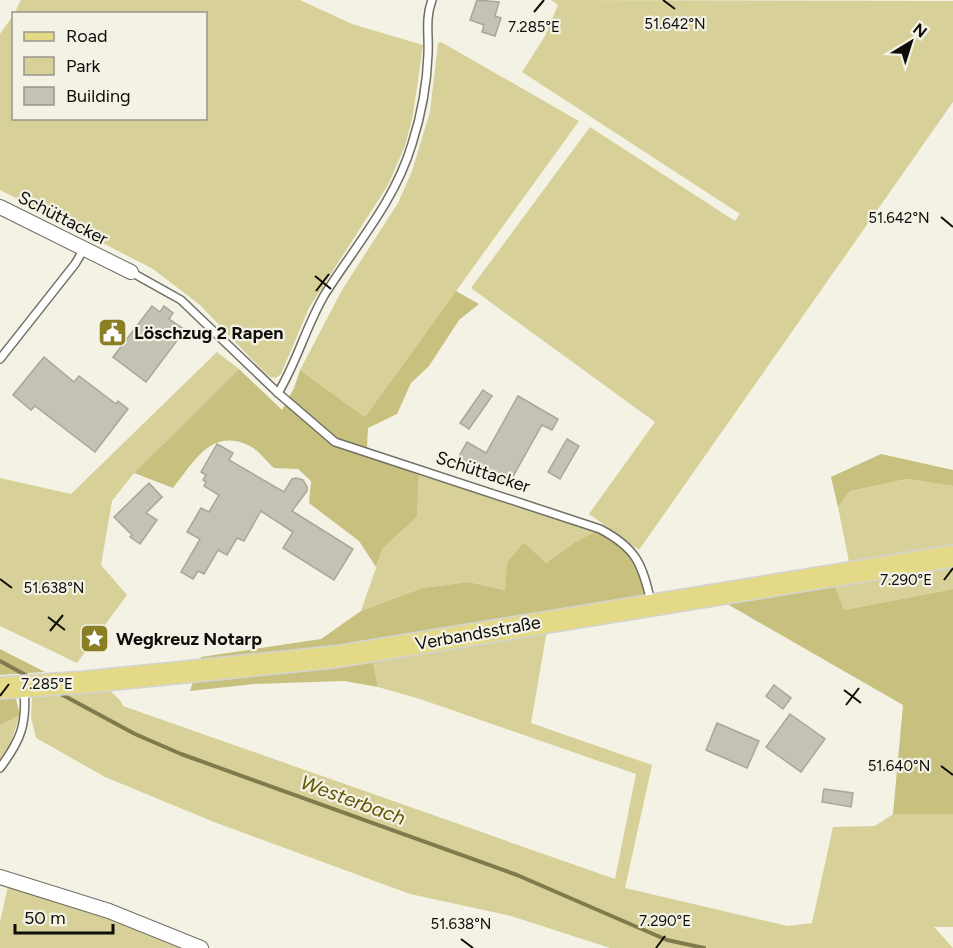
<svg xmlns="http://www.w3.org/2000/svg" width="953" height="948" viewBox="0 0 953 948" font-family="Figtree,sans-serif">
	<rect width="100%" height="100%" fill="#f4f2e5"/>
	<!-- green -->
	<g fill="#d7d199">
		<path d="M21,0H300L352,24L423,45L413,115L405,146L388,185L309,308L281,374L276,378L270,377L264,372L200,305L153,269L0,190V34L14,14V118H206V14H14Z"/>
		<path d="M551,0L953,1V102L639,550L589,514L655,422L471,288L590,127L735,221L740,214L522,72L545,36L558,5Z"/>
		<path d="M441,42L579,121L365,417L300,370L342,290L398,203L412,171L430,112L438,43Z"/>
		<path d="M217,352L239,369L134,473L112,501L101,565L127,595L77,663L0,626V478L71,494Z"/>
		<path d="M419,475L600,529L575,542L546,563L524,542L507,562L506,590L469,582L422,588L361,611L383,548L417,517Z"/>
		<path d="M907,479L953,486V545L849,562L838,507L850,491Z"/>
		<path d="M953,564V589L844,610L834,583Z"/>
		<path d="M547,630L531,723L652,765L625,888L788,926L812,923L833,827L875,826L893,814H953V927H934L953,948H610L511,916L410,894L214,822L105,777L36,738L31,717L32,695L108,689L120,700L123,706L615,879L636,774L420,699L378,687L372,657Z"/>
		<path d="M20,715L8,751L0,761V725Z"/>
		<path d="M8,886L109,914L192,948H0V922Z"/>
	</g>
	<!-- forest -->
	<g fill="#c8c07e">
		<path d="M456,291L479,304L459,320L429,366L411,383L397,414L368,428L367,447L419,475L417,517L383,548L376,567L359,541L309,503L311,481L298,469L274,468C266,461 258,450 250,446C211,427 194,462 173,488L134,473L239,369L282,410L294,388L300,370L365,417Z"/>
		<path d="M881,454L953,470V486L907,479L850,491L838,507L831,477Z"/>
		<path d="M600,529L629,554L639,569L646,596L369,642L378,687L344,681L254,684L190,691L201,657L321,639L361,611L422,588L469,582L505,590L507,562L524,542L546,563L575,542Z"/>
		<path d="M834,583L844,610L953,589V814H893L903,705L722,601Z"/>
		<path d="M0,649L45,672L0,675Z"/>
		<path d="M15,695L20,715L0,725V696Z"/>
	</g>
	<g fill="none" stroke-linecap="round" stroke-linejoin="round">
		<!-- stream -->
		<g stroke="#807a4c" stroke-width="4">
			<path d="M0,661L31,678"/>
			<path d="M59,693L135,734L181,754L517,875L667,940L704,948"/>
		</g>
	</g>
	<!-- building -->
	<g fill="#c3c2b5" stroke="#a7a699" stroke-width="1.5">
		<path d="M477,0L499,2L495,16L501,18L495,36L482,32L484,25L470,20Z"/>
		<path d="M152,306L160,312L164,306L173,313L169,319L185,330L146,382L113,357Z"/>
		<path d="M44,357L74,382L79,376L116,404L118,401L128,409L95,452L35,406L31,410L13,395Z"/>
		<path d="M483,390L492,396L469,429L460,423Z"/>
		<path d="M518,396L558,419L552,430L542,425L507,487L458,458L467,442L486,453Z"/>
		<path d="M567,439L579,446L560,479L548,472Z"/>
		<path d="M217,444L233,453L229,460L284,492L292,479L296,478L303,480L307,487V491L292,511L353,549L334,580L283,548L293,532L261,511L244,541L237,538L227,555L218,550L204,574L198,571L193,579L181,572L200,539L187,532L201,508L209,512L219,495L204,486L206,482L203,480L206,475L201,472Z"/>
		<path d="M149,483L162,497L146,513L157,520L140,544L130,537L132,535L114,517Z"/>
		<path d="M774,685L791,698L783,709L766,696Z"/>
		<path d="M790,714L825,739L801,772L766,747Z"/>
		<path d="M717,723L759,741L747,768L706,750Z"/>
		<path d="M824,789L853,793L851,807L822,802Z"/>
	</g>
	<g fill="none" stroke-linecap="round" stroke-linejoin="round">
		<defs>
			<g id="service">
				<path d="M131,272L181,300L278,393L335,442L600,529C636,548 642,563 651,602"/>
				<path d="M0,359L75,264L84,249"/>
				<path d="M278,393C297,362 306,326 325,294C356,245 395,201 412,144C421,116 427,84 428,54C429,34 425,19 432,0"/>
				<path d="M0,768C21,740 27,724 24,689"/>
			</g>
			<g id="minor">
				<path d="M0,207L131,272"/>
				<path d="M0,877L109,911L201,948"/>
			</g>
			<path id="primary" d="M0,688L85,682L334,657L953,556"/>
		</defs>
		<!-- service casing -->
		<use href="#service" stroke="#706f63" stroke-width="10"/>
		<!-- minor casing -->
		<use href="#minor" stroke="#706f63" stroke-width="16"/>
		<!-- primary casing -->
		<use href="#primary" stroke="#d4d3d3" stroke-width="24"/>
		<!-- service -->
		<use href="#service" stroke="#fff" stroke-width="7"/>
		<!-- minor -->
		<use href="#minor" stroke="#fff" stroke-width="14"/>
		<!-- primary -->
		<use href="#primary" stroke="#e3d987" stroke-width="21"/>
	</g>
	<!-- ticks -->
	<path fill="none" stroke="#0e0d09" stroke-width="2" d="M663,0L675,9M534,12L544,0M941,217L953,227M315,276L331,289M316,291L329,274M0,579L12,588M944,580L953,568M48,617L65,630M50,631L63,615M844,690L861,703M0,696L9,684M846,705L859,688M941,766L953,775M461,939L473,948M656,948L665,936"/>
	<!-- icons -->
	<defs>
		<symbol id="civic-square" viewBox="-11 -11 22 22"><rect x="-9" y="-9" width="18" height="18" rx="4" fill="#8a7f25" stroke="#f4f2e5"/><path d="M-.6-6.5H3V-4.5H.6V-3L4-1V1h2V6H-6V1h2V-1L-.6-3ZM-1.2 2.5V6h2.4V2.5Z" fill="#fff"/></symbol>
		<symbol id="sight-square" viewBox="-11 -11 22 22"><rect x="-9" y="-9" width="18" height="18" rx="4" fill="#8a7f25" stroke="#f4f2e5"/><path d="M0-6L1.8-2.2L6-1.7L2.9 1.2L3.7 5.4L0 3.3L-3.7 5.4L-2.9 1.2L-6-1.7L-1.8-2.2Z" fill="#fff"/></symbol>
	</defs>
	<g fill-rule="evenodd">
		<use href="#civic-square" x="96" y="316" width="33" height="33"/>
		<use href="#sight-square" x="78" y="622" width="33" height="33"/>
	</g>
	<g text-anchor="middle" stroke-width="4.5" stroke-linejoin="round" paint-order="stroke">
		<!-- street labels -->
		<g font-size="18" fill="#0e0d09" stroke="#f4f2e5">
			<text transform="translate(63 218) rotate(27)" y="6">Schüttacker</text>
			<text transform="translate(483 472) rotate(18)" y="6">Schüttacker</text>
			<text transform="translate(478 633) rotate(-10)" y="6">Verbandsstraße</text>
		</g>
		<!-- poi labels -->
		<g font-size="18" font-weight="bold" fill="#0e0d09" stroke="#f4f2e5" text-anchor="start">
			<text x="134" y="339">Löschzug 2 Rapen</text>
			<text x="116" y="645">Wegkreuz Notarp</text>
		</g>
		<!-- water labels -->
		<g font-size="20" font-style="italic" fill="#615705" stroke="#f4f2e5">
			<text transform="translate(353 800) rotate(20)" y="7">Westerbach</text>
		</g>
	</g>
	<g font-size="15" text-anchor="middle" fill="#0e0d09" stroke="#f4f2e5" stroke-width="4.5" stroke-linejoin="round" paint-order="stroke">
		<text x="675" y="29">51.642°N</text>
		<text x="534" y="32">7.285°E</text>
		<text x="899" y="223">51.642°N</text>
		<text x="906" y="585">7.290°E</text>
		<text x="54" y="593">51.638°N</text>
		<text x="47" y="689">7.285°E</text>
		<text x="899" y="771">51.640°N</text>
		<text x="665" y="926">7.290°E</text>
		<text x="461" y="929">51.638°N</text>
	</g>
	<!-- legend -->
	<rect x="12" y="12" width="195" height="108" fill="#f4f2e5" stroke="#98968d" stroke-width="1.5"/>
	<rect x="24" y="32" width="30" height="9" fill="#e3d987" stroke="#98968d" stroke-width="1.5"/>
	<text x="66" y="42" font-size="18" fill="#0e0d09">Road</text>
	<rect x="24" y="57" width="30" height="18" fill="#d7d199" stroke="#98968d" stroke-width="1.5"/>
	<text x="66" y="72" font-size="18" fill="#0e0d09">Park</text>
	<rect x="24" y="87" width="30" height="18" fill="#c3c2b5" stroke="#98968d" stroke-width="1.5"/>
	<text x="66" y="102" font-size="18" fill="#0e0d09">Building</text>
	<!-- north arrow -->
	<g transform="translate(911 42) rotate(38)" stroke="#f4f2e5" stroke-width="4.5" paint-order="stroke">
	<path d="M0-4.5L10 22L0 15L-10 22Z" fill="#0e0d09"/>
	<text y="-9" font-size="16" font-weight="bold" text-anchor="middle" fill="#0e0d09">N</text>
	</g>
	<!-- scale -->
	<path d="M15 924v9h98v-9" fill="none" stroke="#0e0d09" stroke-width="3"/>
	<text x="24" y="924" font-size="18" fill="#0e0d09" stroke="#f4f2e5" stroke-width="4.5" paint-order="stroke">50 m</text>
</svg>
